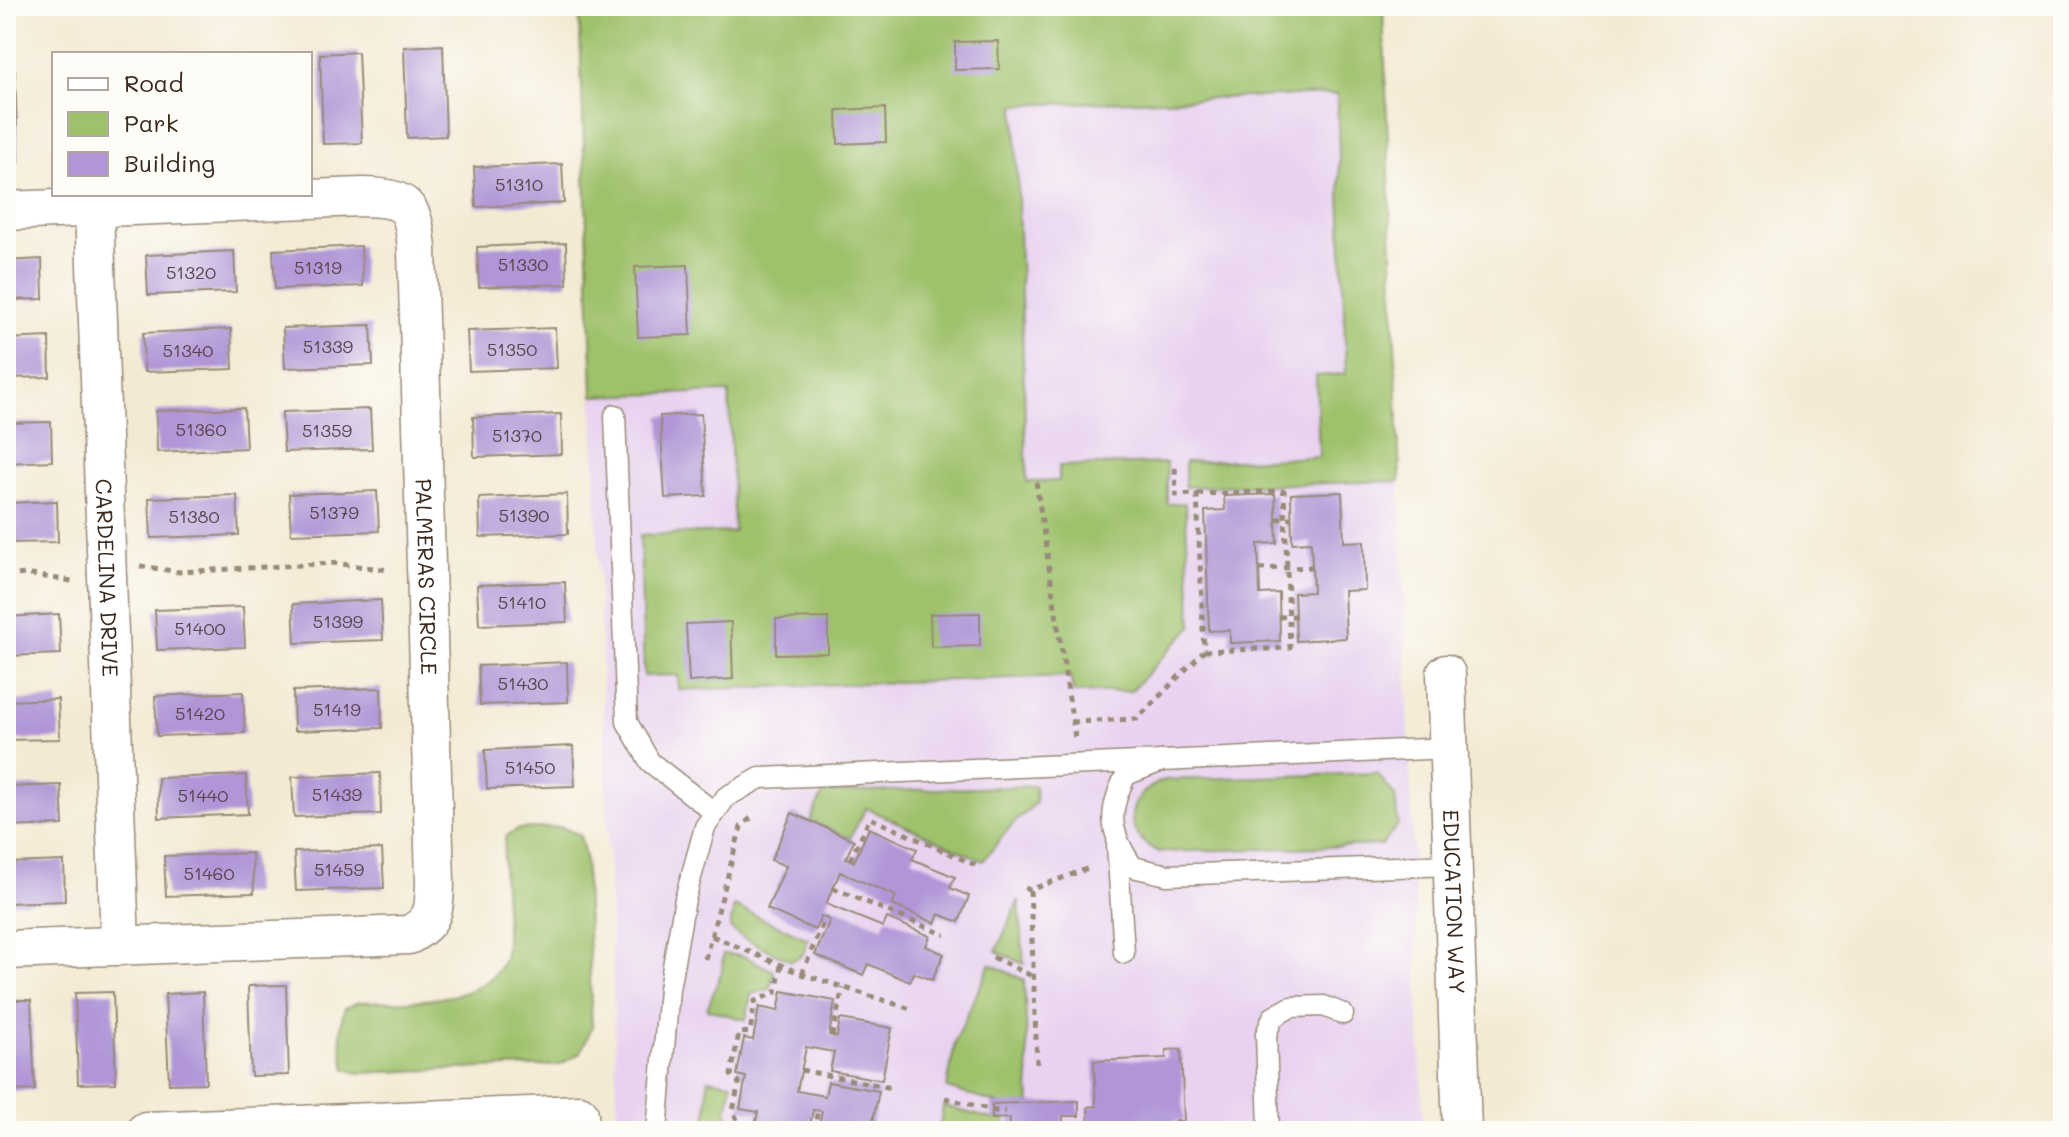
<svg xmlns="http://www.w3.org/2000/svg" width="2069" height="1137" viewBox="0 0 2069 1137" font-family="Mali,sans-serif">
	<rect width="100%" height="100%" fill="#fdfcf7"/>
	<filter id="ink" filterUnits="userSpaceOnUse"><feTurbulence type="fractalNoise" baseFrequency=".0125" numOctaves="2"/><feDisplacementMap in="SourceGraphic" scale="16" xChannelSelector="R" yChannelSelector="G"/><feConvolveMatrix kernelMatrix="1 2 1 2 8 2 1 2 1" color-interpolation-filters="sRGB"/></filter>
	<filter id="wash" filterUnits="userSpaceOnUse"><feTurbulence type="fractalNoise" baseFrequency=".006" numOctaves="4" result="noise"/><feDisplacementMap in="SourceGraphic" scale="32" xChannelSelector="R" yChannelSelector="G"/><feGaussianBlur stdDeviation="1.8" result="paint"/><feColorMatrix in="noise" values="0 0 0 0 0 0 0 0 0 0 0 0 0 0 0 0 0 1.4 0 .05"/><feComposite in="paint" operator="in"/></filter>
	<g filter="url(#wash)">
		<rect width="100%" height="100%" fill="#f4ead4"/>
		<!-- built -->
		<path fill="#e8d2ef" d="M579,6H1383L1423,1131H618Z"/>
		<!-- green -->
		<g fill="#9ec16b" stroke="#6c7644" stroke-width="2">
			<path d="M579,6H1383L1400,481L1185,487V462L1319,457L1316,376L1346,374L1337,94L1015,105L1027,482L1059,481V466L1167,463V504L1185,503L1192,626L1131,691L1074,693L1070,676L679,690L678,675L644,676L640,535L734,532L729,392L593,396Z"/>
			<path d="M1377,773L1395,796L1398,824L1382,845L1159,852C1119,833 1125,795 1165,780Z"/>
			<path d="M1035,786L1036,802L1010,827L983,861L866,808L850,838L810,821L823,793Z"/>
			<path d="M561,827L580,835L585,857L592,1027L580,1053L560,1065L358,1073L346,1069C341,1050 338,1027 345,1008L358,1002C401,1000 501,1009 506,947C508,910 499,873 506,836L518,829Z"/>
			<path d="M1019,900L1024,964L996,951Z"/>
			<path d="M734,906L808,939L802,956L791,961L745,939L730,928Z"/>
			<path d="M723,954L743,956L774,971L770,989L751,994L746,1020L707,1009L722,971Z"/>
			<path d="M990,964L1024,980L1030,1105L1005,1106L947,1088L955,1042Z"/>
			<path d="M708,1079L732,1083L727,1111L736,1131H706Z"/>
			<path d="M943,1106L992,1119L1005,1118L1006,1131H939Z"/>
		</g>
		<g id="blocks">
			<!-- building -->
			<g fill="#b096d7">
				<path d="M998,41L999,69L955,70V42Z"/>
				<path d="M443,45L446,136L407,138L404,47Z"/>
				<path d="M358,52L362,143L323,144L320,54Z"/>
				<path d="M15,71L18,162L6,163V72Z"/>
				<path d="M885,108L886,142L838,144L837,110Z"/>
				<path d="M562,164L564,203L476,207L474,167Z"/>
				<path d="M566,243L567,284L479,287L477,247Z"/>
				<path d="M361,246L363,286L275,289L273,250Z"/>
				<path d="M234,251L236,292L148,295L146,255Z"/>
				<path d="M42,259L43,299L6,300V261Z"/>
				<path d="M688,265L691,335L638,337L635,267Z"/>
				<path d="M371,325L373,365L285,368L283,328Z"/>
				<path d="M555,328L557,368L469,371L467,331Z"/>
				<path d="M231,329L233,369L144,372L143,333Z"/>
				<path d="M49,337L50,377L6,378V339Z"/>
				<path d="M244,408L246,448L157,452L156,411Z"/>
				<path d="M370,409L372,449L284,452L282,412Z"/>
				<path d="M561,414L562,454L474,457L473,417Z"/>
				<path d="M701,414L706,496L665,498L660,416Z"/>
				<path d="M51,422L52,461L6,463V423Z"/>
				<path d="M377,491L379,531L291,534L289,494Z"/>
				<path d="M1342,492L1344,542L1364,541L1365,590L1344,591L1346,638L1296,641L1294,593L1313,592L1311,542L1292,543L1291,494Z"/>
				<path d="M567,494L568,534L480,537L479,498Z"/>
				<path d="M1275,494L1277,543L1258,544L1260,594L1279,593L1280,641L1230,643V630L1209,631L1205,511L1225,510L1224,496Z"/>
				<path d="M237,495L239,535L151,538L149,498Z"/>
				<path d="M57,501L58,542L6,543V503Z"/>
				<path d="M565,582L567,622L479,625L477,585Z"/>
				<path d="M381,600L383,640L295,643L293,604Z"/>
				<path d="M243,607L245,647L157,650L155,610Z"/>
				<path d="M980,613V646L931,647L930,614Z"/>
				<path d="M59,614L61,654L6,656V617Z"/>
				<path d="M828,618V653L776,654V619Z"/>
				<path d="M731,622L733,679L689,682L686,624Z"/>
				<path d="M567,662L568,702L480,705L478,666Z"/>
				<path d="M381,688L382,728L294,731L293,691Z"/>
				<path d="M243,692L245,733L157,736L155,696Z"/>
				<path d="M58,699L60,739L6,740V701Z"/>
				<path d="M573,746L575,786L487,789L485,750Z"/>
				<path d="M380,773L381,814L294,817L292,777Z"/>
				<path d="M246,775L248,814L159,818L158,778Z"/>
				<path d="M61,785L63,825L6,827V787Z"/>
				<path d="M792,813L854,840L846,858L854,862L869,828L917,849L912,859L955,877L950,888L969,896L959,922L939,914L935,923L892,905L896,896L840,872L826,904L883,927L887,918L930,936L926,946L944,954L932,980L914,973L910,982L868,964L863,975L815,955L830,920L821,916L815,930L767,909L786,866L771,860Z"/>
				<path d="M382,849L384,888L296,891L294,852Z"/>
				<path d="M252,853L254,893L166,896L164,856Z"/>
				<path d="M64,861L65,901L6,903V863Z"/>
				<path d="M286,985L289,1075L251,1076L248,986Z"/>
				<path d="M782,991L835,1001L829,1035L837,1037L840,1019L892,1028L882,1080L830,1071L834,1052L806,1047L797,1091L825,1096L828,1082L879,1091L871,1131H818L822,1111L813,1110L809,1131H754L758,1112L740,1109L746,1077L737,1075L744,1038L753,1040L759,1007L778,1011Z"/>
				<path d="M113,992L116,1083L78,1084L75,993Z"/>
				<path d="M203,992L206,1083L169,1084L165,994Z"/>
				<path d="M6,1000H31L35,1090L6,1091Z"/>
				<path d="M1181,1049L1184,1121H1174V1131H1089L1088,1107L1096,1106L1094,1061L1166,1058V1050Z"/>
				<path d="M1079,1101V1116H1063V1131H1010V1118L992,1119V1104Z"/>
			</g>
		</g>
	</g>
	<g filter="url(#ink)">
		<use href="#blocks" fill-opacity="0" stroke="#988a79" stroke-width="2"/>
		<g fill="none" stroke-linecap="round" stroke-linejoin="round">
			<defs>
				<g id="service">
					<path d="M615,415L627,722L650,762L715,813"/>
					<path d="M1448,748L1162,761L1126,775C1107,812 1109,832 1133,867L1167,875L1452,865"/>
					<path d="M1117,844L1124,953"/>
					<path d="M657,1131L669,989L685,899L705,827L726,797L760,778L1162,761"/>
					<path d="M1269,1131L1266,1034L1273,1017L1291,1007L1324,1006L1343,1014"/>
				</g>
				<g id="minor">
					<path id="s1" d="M94,208L120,946"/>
					<path id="s2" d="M6,211L362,197C407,198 413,204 417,249L435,882C434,910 435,921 409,935L6,950"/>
					<path id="s3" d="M1446,674L1462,1131"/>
					<path d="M146,1131L579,1114V1131"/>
				</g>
			</defs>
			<!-- service casing -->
			<use href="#service" stroke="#988a79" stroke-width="23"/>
			<!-- minor casing -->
			<use href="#minor" stroke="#988a79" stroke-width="41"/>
			<!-- path -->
			<g stroke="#988a79" stroke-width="5" stroke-dasharray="6 6" stroke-linecap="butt">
				<path d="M1036,482L1075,738"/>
				<path d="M1197,494L1284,491L1290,648L1204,651"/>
				<path d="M1276,519L1292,518"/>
				<path d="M140,566L179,572L334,563L389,570"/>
				<path d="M1259,569L1312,567"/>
				<path d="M6,576L25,574L72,581"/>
				<path d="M1279,617L1295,616"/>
				<path d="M1072,722L1137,719L1204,651L1197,494L1176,495L1175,462"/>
				<path d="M850,860L870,818L980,867"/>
				<path d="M833,888L945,935"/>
				<path d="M1025,888L1030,890L1092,867"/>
				<path d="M1030,890L1037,1064"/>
				<path d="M712,936L802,974L914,1010"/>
				<path d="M993,957L1034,977"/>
				<path d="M705,959L741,827L753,816"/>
				<path d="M802,974L825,918"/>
				<path d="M832,1036L843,988"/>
				<path d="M801,1070L892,1088"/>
				<path d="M945,1098L996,1111H1005"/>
				<path d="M742,1131L733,1111L739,1082L731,1075L739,1033L750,1032L755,1001L776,992L781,966"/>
				<path d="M813,1131L818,1111"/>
			</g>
			<!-- service -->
			<use href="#service" stroke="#fff" stroke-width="20"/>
			<!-- minor -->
			<use href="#minor" stroke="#fff" stroke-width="38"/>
		</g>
	</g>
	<g text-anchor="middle" stroke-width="6" stroke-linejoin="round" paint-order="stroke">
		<!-- number labels -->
		<g font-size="18" fill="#58454c">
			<text x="519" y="191">51310</text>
			<text x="523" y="271">51330</text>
			<text x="318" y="274">51319</text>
			<text x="191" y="279">51320</text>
			<text x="328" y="353">51339</text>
			<text x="512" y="356">51350</text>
			<text x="188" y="357">51340</text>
			<text x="201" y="436">51360</text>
			<text x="327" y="437">51359</text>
			<text x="517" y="442">51370</text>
			<text x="334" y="519">51379</text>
			<text x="524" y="522">51390</text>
			<text x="194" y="523">51380</text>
			<text x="522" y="609">51410</text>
			<text x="338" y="628">51399</text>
			<text x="200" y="635">51400</text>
			<text x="523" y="690">51430</text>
			<text x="337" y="716">51419</text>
			<text x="200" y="720">51420</text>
			<text x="530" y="774">51450</text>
			<text x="337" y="801">51439</text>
			<text x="203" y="802">51440</text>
			<text x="339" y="876">51459</text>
			<text x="209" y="880">51460</text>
		</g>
		<!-- street labels -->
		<g font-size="22" fill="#3b2a1e" stroke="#fdfcf7">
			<text dy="8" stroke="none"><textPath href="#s2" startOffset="774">PALMERAS CIRCLE</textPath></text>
			<text dy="8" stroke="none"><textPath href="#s1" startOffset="370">CARDELINA DRIVE</textPath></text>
			<text dy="8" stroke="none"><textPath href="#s3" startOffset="228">EDUCATION WAY</textPath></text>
		</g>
	</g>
	<!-- margin -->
	<rect width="2069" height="1137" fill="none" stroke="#fdfcf7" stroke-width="32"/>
	<!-- legend -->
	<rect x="52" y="52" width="260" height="144" fill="#fdfcf7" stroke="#afa8a0" stroke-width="2"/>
	<rect x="68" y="78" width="40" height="12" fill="#ffffff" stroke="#afa8a0" stroke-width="2"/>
	<text x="124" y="92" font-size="24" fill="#3b2a1e">Road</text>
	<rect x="68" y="112" width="40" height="24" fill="#9ec16b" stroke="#afa8a0" stroke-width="2"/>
	<text x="124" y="132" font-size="24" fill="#3b2a1e">Park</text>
	<rect x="68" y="152" width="40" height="24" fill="#b096d7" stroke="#afa8a0" stroke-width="2"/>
	<text x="124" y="172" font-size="24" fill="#3b2a1e">Building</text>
</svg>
